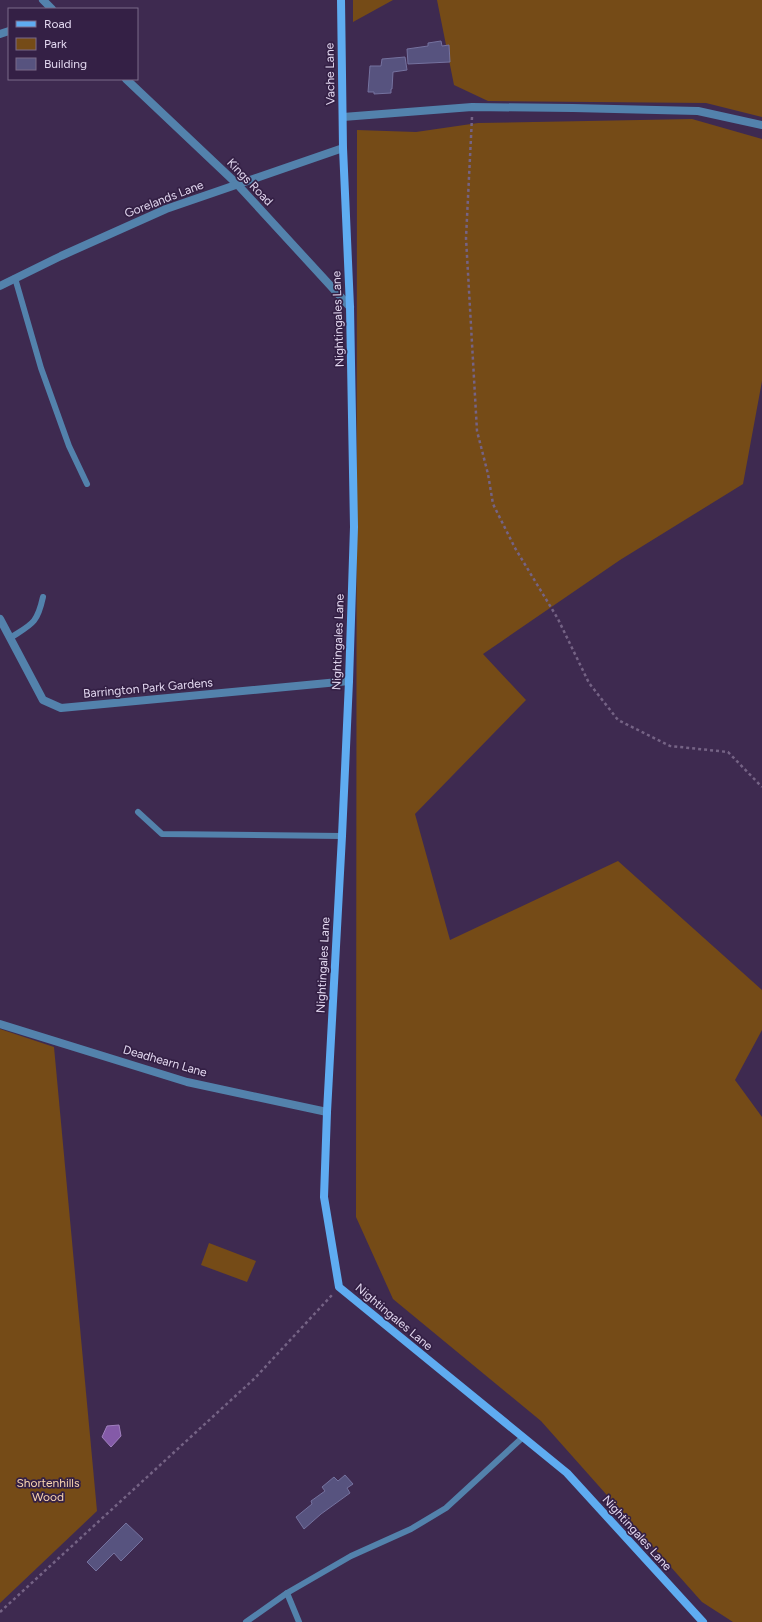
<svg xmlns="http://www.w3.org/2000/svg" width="762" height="1622" viewBox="0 0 762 1622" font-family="Figtree,sans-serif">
	<rect width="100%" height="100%" fill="#3e2a50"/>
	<!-- green -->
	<g fill="#754b17">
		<path d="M353,0H393L353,22Z"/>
		<path d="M437,0H762V117L706,103L488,101L454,85Z"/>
		<path d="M692,119L762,139V381L743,484L620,560L483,654L526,700L415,814L450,940L618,861L762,990V1030L735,1080L762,1117V1622H733L702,1602L541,1421L393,1299L356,1217L357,130L416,132L478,123Z"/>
		<path d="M0,1029L54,1047L97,1511L0,1603Z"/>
		<path d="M209,1243L256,1261L247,1282L201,1265Z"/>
	</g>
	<!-- water -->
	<path fill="#845aa8" stroke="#a080be" d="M119,1425L121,1436L111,1447L102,1437L107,1426Z"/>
	<!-- building -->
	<g fill="#57537f" stroke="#75729f">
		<path d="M441,41L442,46L449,45L450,62L408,64L407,49L428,46V43Z"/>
		<path d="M405,57L407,70L393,72L392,89H391V93L374,94V92H368L370,66H381L382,59Z"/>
		<path d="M345,1475L353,1484L347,1488L350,1493L321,1514L304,1529L296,1517L312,1504L311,1501L325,1491L322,1487L334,1477L338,1481Z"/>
		<path d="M126,1523L143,1539L121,1561L114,1553L96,1571L87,1562Z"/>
	</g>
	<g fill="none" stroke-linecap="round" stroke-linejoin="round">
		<!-- path -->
		<g stroke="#756385" stroke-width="2.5" stroke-dasharray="3 3" stroke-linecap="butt">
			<path d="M472,117L466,238L477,431L488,474L493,504L515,548L558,619L589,683L618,720L670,746L728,752L762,787"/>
			<path d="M0,1612L255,1378L332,1295"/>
		</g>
		<!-- service -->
		<g stroke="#5382ac" stroke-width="6">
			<path d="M15,278L41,368L69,446L87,484"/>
			<path d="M10,638C32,624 37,624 43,597"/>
			<path d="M138,812L162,834L342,836"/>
			<path d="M287,1593L299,1622"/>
			<path d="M246,1622L287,1593L351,1556L411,1529L446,1508L522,1438"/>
		</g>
		<!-- minor -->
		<g stroke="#5382ac" stroke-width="8">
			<path d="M43,0L52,9"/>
			<path d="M0,34L9,31"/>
			<path d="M126,79L237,184L350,307"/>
			<path d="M343,117L472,107L573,108L698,111L762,125"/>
			<path d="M0,619L43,700L61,708L349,681"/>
			<path d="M0,1024L187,1082L327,1112"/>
		</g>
		<!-- tertiary -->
		<path stroke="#5382ac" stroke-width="8" d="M0,286L61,256L166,209L343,148"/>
		<!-- secondary -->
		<path stroke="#5facf1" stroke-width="8" d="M341,0L343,148L350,307L354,527L349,681L342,836L327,1112L324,1197L339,1287L567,1473L703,1622"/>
	</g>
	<g text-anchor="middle" stroke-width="3.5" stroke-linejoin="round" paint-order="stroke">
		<!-- street labels -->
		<g font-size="12" fill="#e3d8f0" stroke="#342045">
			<text transform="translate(330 74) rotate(-91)" y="4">Vache Lane</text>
			<text transform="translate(250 182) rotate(46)" y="4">Kings Road</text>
			<text transform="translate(164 199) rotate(-21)" y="4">Gorelands Lane</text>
			<text transform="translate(338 319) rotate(-92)" y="4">Nightingales Lane</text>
			<text transform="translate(338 642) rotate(-88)" y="4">Nightingales Lane</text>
			<text transform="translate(148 688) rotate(-5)" y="4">Barrington Park Gardens</text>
			<text transform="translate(323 965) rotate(-87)" y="4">Nightingales Lane</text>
			<text transform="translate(165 1061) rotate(16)" y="4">Deadhearn Lane</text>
			<text transform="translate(394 1317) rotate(40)" y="4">Nightingales Lane</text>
			<text transform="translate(637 1533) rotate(48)" y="4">Nightingales Lane</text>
		</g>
		<!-- park labels -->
		<g font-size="12" fill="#f8d4b0" stroke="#342045">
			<text x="48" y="1487">Shortenhills<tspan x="48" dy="14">Wood</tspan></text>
		</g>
	</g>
	<!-- legend -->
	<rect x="8" y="8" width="130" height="72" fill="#342045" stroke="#7a6a89"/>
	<rect x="16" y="21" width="20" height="6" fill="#5facf1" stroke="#7a6a89"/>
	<text x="44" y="28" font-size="12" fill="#e3d8f0">Road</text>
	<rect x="16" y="38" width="20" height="12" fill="#754b17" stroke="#7a6a89"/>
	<text x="44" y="48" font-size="12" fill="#e3d8f0">Park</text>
	<rect x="16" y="58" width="20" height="12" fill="#57537f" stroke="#7a6a89"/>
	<text x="44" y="68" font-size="12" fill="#e3d8f0">Building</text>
</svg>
